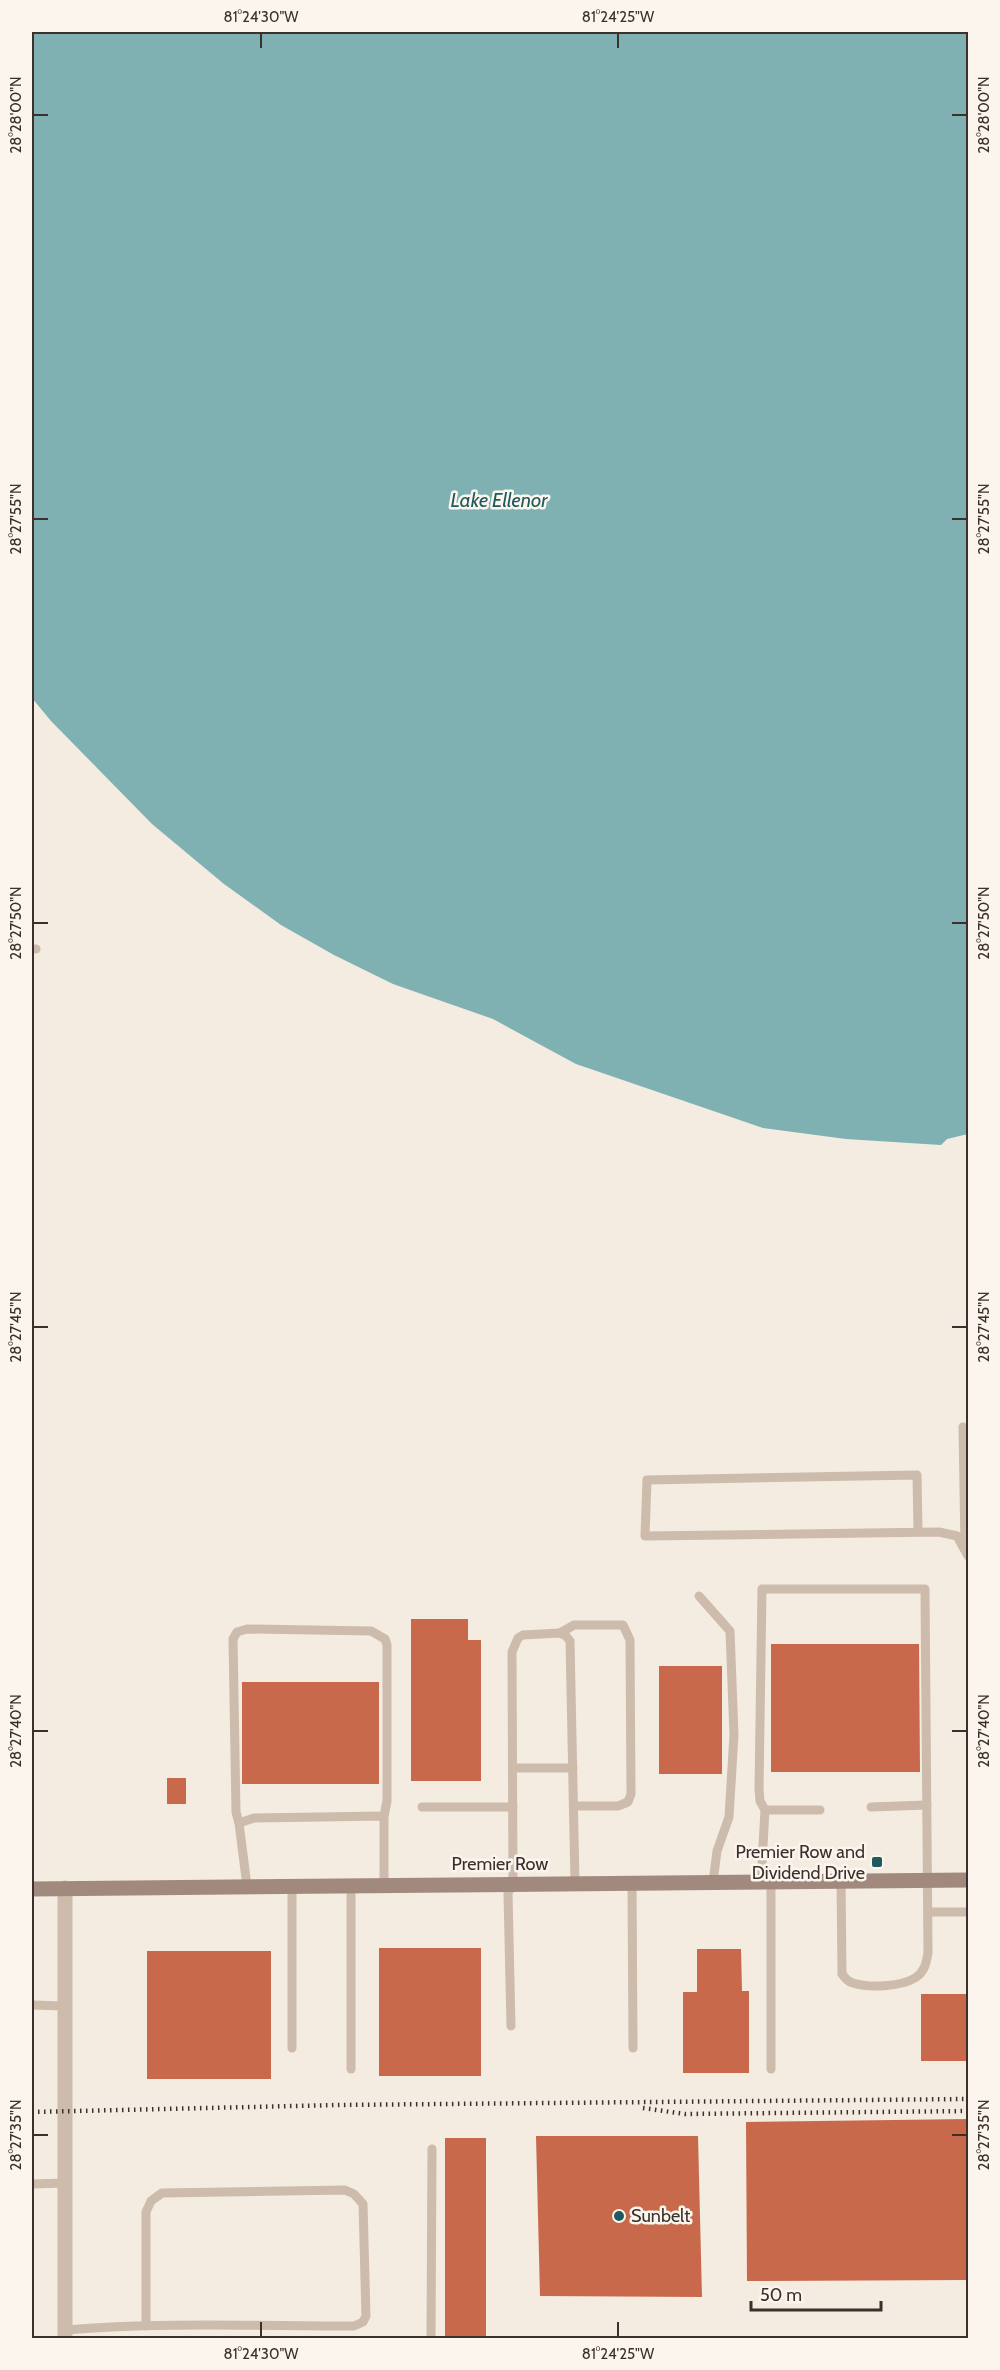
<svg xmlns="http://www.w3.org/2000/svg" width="1000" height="2370" viewBox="0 0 1000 2370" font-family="Cabin,sans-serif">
	<rect width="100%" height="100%" fill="#f4ebe1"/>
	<!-- water -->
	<path fill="#7fb0b2" d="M32,32H968V1134L947,1139L941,1145L846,1139L763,1128L576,1064L493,1019L393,984L334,955L281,925L224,884L152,824L51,721L32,698Z"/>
	<!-- building -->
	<g fill="#c8694b">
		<path d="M411,1619H468V1640H481V1781H411Z"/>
		<path d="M771,1644H919L920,1772H771Z"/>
		<rect x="659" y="1666" width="63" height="108"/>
		<rect x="242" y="1682" width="137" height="102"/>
		<rect x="167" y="1778" width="19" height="26"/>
		<rect x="379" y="1948" width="102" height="128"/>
		<path d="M697,1949H741L742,1991H749V2073H683V1992H697Z"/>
		<rect x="147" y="1951" width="124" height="128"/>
		<rect x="921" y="1994" width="48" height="67"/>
		<path d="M969,2119V2280L747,2281L746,2122Z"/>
		<path d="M536,2136H698L702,2297L540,2296Z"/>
		<rect x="445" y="2138" width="41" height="200"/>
	</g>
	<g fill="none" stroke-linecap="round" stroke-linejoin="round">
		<!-- lane -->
		<g stroke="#cdbbac" stroke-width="9">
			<path d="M32,949H36"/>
			<path d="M963,1427L965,1546"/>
			<path d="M918,1530L917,1475L647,1480L645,1536L939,1532L957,1536L968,1556"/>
			<path d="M699,1596L730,1631L734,1735L729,1817L717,1851L713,1882"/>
			<path d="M560,1633L574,1625H623L630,1640L631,1794L628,1802L618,1806H574"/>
			<path d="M513,1768H573"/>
			<path d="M422,1807H513"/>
			<path d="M871,1807L927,1805"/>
			<path d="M765,1810H820"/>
			<path d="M239,1823L236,1812L233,1639L237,1632L247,1629L371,1631L385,1639L387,1645V1801L384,1816"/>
			<path d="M761,1881L765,1810L760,1801L759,1789L762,1589H925L928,1953C926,1963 925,1972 915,1978C900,1987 869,1988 853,1983C848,1982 845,1978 842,1974L841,1880"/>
			<path d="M771,1881V2069"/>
			<path d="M632,1882L633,2048"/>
			<path d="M351,1884V2069"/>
			<path d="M292,1885V2048"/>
			<path d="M247,1886L239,1823L254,1818L384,1816V1884"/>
			<path d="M929,1912H968"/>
			<path d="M32,2005L65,2006"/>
			<path d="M511,2026L508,1893L513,1883L512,1652L518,1638L523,1635L560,1633L566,1636L570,1641L575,1882"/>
			<path d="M32,2184L65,2183"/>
			<path d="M65,2330C161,2322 258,2326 354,2326L363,2322L366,2316L363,2204L354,2194L345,2190L162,2193L151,2201L146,2212V2326"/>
			<path d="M431,2338L432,2149"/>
		</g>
		<!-- street -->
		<path stroke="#cdbbac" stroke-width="15" d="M65,1888V2338"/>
		<!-- secondary -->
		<path stroke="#a18a7d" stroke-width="15" d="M32,1889L968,1880"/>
		<!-- rail -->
		<g stroke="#3b302b" stroke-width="4.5" stroke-dasharray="1.5 4.5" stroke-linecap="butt">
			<path d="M643,2108L685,2114L968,2111"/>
			<path d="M32,2112L338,2105L968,2099"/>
		</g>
	</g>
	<!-- ticks -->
	<path fill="none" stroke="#3b302b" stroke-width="2" d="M261,33V48M618,33V48M33,115H48M952,115H967M33,519H48M952,519H967M33,923H48M952,923H967M33,1327H48M952,1327H967M33,1731H48M952,1731H967M33,2135H48M952,2135H967M261,2322V2337M618,2322V2337"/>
	<!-- markers -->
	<g fill="#1f5a5e" stroke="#fbf5ee" stroke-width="2">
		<rect x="871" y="1856" width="12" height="12" rx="3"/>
		<circle cx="619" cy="2216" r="6"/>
	</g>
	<g text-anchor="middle" stroke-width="5" stroke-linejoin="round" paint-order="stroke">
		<!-- poi labels -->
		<g font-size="18" fill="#3b302b" stroke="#fbf5ee" text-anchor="end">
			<text x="865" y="1858">Premier Row and<tspan x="865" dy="21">Dividend Drive</tspan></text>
			<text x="631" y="2222" text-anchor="start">Sunbelt</text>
		</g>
		<!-- street labels -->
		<g font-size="18" fill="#3b302b" stroke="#fbf5ee">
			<text x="500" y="1870">Premier Row</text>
		</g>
		<!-- water labels -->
		<g font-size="20" font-style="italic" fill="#1f5a5e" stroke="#fbf5ee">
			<text x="499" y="507">Lake Ellenor</text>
		</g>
	</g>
	<!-- border -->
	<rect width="1000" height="2370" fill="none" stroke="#fbf5ee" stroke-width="66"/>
	<!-- scale -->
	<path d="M751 2301v9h130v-9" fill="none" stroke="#3b302b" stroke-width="3"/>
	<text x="760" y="2301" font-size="18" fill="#3b302b" stroke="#fbf5ee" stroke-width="4.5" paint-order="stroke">50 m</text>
	<rect x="33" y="33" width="934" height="2304" fill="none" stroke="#3b302b" stroke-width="2"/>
	<g font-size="15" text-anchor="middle" fill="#3b302b">
		<text x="261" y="22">81°24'30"W</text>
		<text x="618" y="22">81°24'25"W</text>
		<text transform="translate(16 115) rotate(-90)" y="5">28°28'00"N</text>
		<text transform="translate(984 115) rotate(-90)" y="5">28°28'00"N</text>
		<text transform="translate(16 519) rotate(-90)" y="5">28°27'55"N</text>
		<text transform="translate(984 519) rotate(-90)" y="5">28°27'55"N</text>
		<text transform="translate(16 923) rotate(-90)" y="5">28°27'50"N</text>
		<text transform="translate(984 923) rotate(-90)" y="5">28°27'50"N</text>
		<text transform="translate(16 1327) rotate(-90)" y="5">28°27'45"N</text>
		<text transform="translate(984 1327) rotate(-90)" y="5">28°27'45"N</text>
		<text transform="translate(16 1731) rotate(-90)" y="5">28°27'40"N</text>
		<text transform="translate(984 1731) rotate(-90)" y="5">28°27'40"N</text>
		<text transform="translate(16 2135) rotate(-90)" y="5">28°27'35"N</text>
		<text transform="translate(984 2135) rotate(-90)" y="5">28°27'35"N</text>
		<text x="261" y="2359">81°24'30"W</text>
		<text x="618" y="2359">81°24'25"W</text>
	</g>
</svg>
